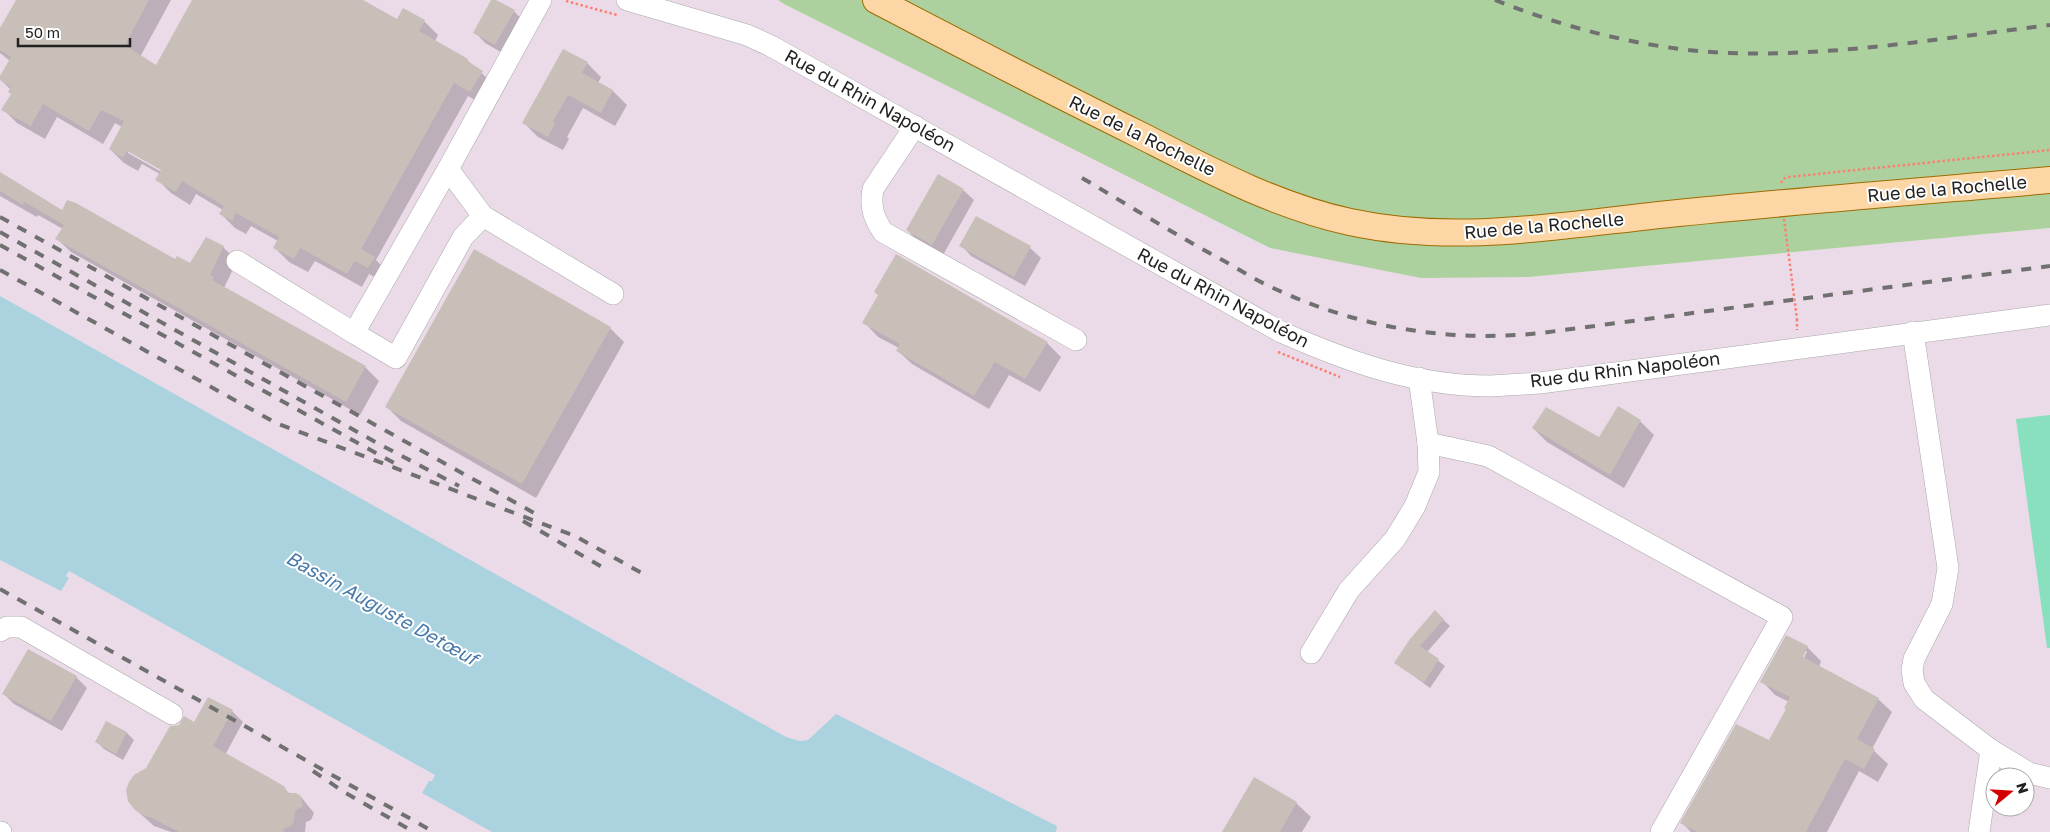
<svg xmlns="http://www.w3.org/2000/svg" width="2050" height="832" viewBox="0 0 2050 832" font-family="'Golos Text',sans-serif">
	<rect width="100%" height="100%" fill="#f2efe9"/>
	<!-- industrial -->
	<path fill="#ebdbe8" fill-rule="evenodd" d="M0,0H778L784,4L1270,248L1529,277L2050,228V832H0ZM1995,777H2025V807H1995Z"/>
	<!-- forest -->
	<path fill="#add19e" d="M778,0H2050V228L1529,277L1421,278L1270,248L784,4Z"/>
	<!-- pitch -->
	<path fill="#88e0be" d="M2050,415V648H2047L2016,419Z"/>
	<!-- water -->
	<path fill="#aad3df" d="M0,296L786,737L800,741L808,740L836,714L1057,826L1056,832H492L422,793L429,781H432L435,775L69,571L66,576L69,578L61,591L0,560Z"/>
	<!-- shadow -->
	<g fill="#0003" fill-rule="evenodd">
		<path d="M18,0H171L140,57L156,67L194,0H360L398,21H424L438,35L435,41L467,60L496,86L484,105L468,96L376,260L388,272L382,281L369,274L362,287L315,261L308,272L289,262L275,248L278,241L251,226L246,234L235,228L221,214L223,210L196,194L190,205L171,193L157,179L160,174L142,164L138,171L124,163L110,149L122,127L115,123L103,144L57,117L45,139L17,123L3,109L12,94L11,90L0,79L10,61L0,53V30ZM128,150L167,172L165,174L128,153Z"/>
		<path d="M492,0L514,11L524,22L506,55L485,43L475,32Z"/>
		<path d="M587,63L601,77L598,83L613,91L627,105L615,126L583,108L567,137L569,139L563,150L538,137L524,123Z"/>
		<path d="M0,174L63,211L176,261L190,265L223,247L237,261L224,288L365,367L379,381L360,415L71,252L57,239L63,229L38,215L37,217L0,196Z"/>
		<path d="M963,190L974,200L943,255L918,241L907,230Z"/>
		<path d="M976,217L1030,248L1041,258L1025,286L971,256L961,245Z"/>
		<path d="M875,292L1047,343L1061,357L1040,392L1009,375L989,409L912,364L897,350L899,348L878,337L864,322L879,296Z"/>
		<path d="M610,328L624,342L536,498L401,421L387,407Z"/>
		<path d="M1640,421L1654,435L1624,488L1547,442L1533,428L1600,439Z"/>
		<path d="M1435,612L1450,626L1427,652L1445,666L1430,688L1396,663Z"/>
		<path d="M1787,637L1807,647L1821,661L1819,667L1878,699L1892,712L1872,749L1888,764L1878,782L1859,771L1827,832H1691L1682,823L1769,742L1787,710L1789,702L1775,695L1762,681ZM1805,651H1807L1802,663L1799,662Z"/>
		<path d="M76,677L87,688L62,731L14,704L4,694Z"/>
		<path d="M232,711L243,722L225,755L284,788L290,794L301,797L314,813L311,820L306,822L305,832H171L154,826L134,808L147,768L195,724Z"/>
		<path d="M107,722L127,733L134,740L123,760L104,749L97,742Z"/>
		<path d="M1296,803L1311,817L1302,832H1224Z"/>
	</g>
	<!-- building -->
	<g fill="#c7bfb8">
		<path d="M16,0H149L125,45L156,65L192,0H363L397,19L403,8L425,20L419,31L468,59L467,61L483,71L470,92L454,83L361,249L375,257L368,268L355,261L347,274L300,248L294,259L273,248L279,237L236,213L232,221L219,214L224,206L182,181L176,192L155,180L161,170L127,151L123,158L109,149L124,121L101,110L89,131L43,104L31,126L1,110L11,94L8,92L11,87L0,80V76L11,57L0,50V28Z"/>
		<path d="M491,0H496L515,10L495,45L473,33Z"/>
		<path d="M563,49L588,62L582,73L613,90L601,113L568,95L553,122L555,124L548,137L522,123Z"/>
		<path d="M0,172L62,210L67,200L76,203L175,259L177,256L190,263L206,237L224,246L210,275L214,277L212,280L366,366L346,402L55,239L64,225L24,202L23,205L0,191Z"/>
		<path d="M938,174L964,189L932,245L906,230Z"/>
		<path d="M976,216L1031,246L1014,277L959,246Z"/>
		<path d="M474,249L611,327L522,484L385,407Z"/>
		<path d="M896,254L1048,342L1025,379L995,362L974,396L896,351L900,344L862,323L878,295L874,292Z"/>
		<path d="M1618,406L1641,420L1610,475L1532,428L1546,407L1599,437Z"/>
		<path d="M1435,610L1444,619L1420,646L1439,659L1424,683L1394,663L1410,639Z"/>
		<path d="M1786,635L1808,646L1803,657L1879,698L1857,739L1875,749L1864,769L1845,759L1806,832H1697L1680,823L1736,724L1769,740L1786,709L1784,708L1790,697L1760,682Z"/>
		<path d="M28,649L77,676L51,721L2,694Z"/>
		<path d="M208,697L233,710L213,746L277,782L285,787L287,793H296L301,796L303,806L295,811L294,822L291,826L283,829L284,832H179L152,818L142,815L134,809L128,801L126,790L129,782L134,775L146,768L170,726L179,725L184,716L194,722Z"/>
		<path d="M106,721L127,732L116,754L95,742Z"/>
		<path d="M1254,777L1297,802L1280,832H1222Z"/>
	</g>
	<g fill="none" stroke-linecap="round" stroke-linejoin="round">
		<defs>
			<g id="minor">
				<path d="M627,0L747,35L771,46L1281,332C1349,362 1415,386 1491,386C1507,385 1524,384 1540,383L2050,315"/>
				<path d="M915,126L873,189C870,206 873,217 883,232L1076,340"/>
				<path d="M448,169L483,216L613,294"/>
				<path d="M237,261L354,333L448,169L541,0"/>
				<path d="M1913,332L1948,568L1942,604L1914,659L1912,670L1914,683L1924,699L1991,750L2029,773L2050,778"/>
				<path d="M354,333L396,358L463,237L483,216"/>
				<path d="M1428,443L1488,456L1782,617L1661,832"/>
				<path d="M0,631L7,627H21L172,714"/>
				<path d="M1311,653L1349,590L1395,539L1415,506L1429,472L1428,443L1419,378"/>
				<path d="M0,832H1"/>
				<path d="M1979,832L1991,750"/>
			</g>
			<path id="major" d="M876,0C964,46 1051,91 1140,135C1207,169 1276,206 1350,222C1456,245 1563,225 1669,214C1796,201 1923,191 2050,180"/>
		</defs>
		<!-- minor casing -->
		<use href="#minor" stroke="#a9a9a9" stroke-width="22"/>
		<!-- major casing -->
		<use href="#major" stroke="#a06b00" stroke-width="28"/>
		<!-- path -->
		<g stroke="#fa8072" stroke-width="2.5" stroke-dasharray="2.5 2.5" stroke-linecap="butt">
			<path d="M566,1L617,15"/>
			<path d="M1781,183L1783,179L1788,177L2050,150"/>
			<path d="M1797,319V330"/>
			<path d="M1278,352L1340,377"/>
		</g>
		<!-- minor -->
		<use href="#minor" stroke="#fff" stroke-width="21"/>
		<!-- major -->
		<use href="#major" stroke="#fcd6a4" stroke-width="26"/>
		<!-- rail -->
		<g stroke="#707070" stroke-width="4" stroke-dasharray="10 10" stroke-linecap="butt">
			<path d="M1495,0C1568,29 1646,49 1726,53C1834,57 1943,38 2050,25"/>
			<path d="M1082,178C1130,206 1177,236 1226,262C1240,270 1254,279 1269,286C1354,327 1447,343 1541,333L2050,266"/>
			<path d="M0,217L536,514"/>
			<path d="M0,232L379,444L459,486"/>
			<path d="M0,245L394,463"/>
			<path d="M0,270L276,423L575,536L649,577"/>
			<path d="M523,521L602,567"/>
			<path d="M0,589L434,832"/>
			<path d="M313,771L344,792L414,832"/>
		</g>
		<!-- path-bridge -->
		<path stroke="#fa8072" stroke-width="2.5" stroke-dasharray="2.5 2.5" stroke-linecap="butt" d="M1784,219L1797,319"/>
	</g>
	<g text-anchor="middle" stroke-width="4" stroke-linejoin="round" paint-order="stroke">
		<!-- street labels -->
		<g font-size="18" fill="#222" stroke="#fff">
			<text transform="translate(870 101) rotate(29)" y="6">Rue du Rhin Napoléon</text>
			<text transform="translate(1142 136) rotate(26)" y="6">Rue de la Rochelle</text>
			<text transform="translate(1947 189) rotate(-5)" y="6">Rue de la Rochelle</text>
			<text transform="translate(1544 226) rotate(-5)" y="6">Rue de la Rochelle</text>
			<text transform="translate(1223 298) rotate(28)" y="6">Rue du Rhin Napoléon</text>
			<text transform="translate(1625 370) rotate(-7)" y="6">Rue du Rhin Napoléon</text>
		</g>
		<!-- water labels -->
		<g font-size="19" font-style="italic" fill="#4a7aab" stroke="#fff">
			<text transform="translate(382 608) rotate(29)" y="7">Bassin Auguste Detœuf</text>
		</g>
	</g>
	<!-- north arrow -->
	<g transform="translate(2010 792) rotate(72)"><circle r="24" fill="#ffffff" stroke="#a7a7a7"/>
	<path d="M0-4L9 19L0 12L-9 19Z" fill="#d40000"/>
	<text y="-8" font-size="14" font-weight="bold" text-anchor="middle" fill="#222222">N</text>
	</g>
	<!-- scale -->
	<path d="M18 38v8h112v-8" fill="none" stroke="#222222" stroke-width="2.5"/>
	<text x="25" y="38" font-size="15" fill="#222222" stroke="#ffffff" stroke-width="4" paint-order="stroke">50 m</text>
</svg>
